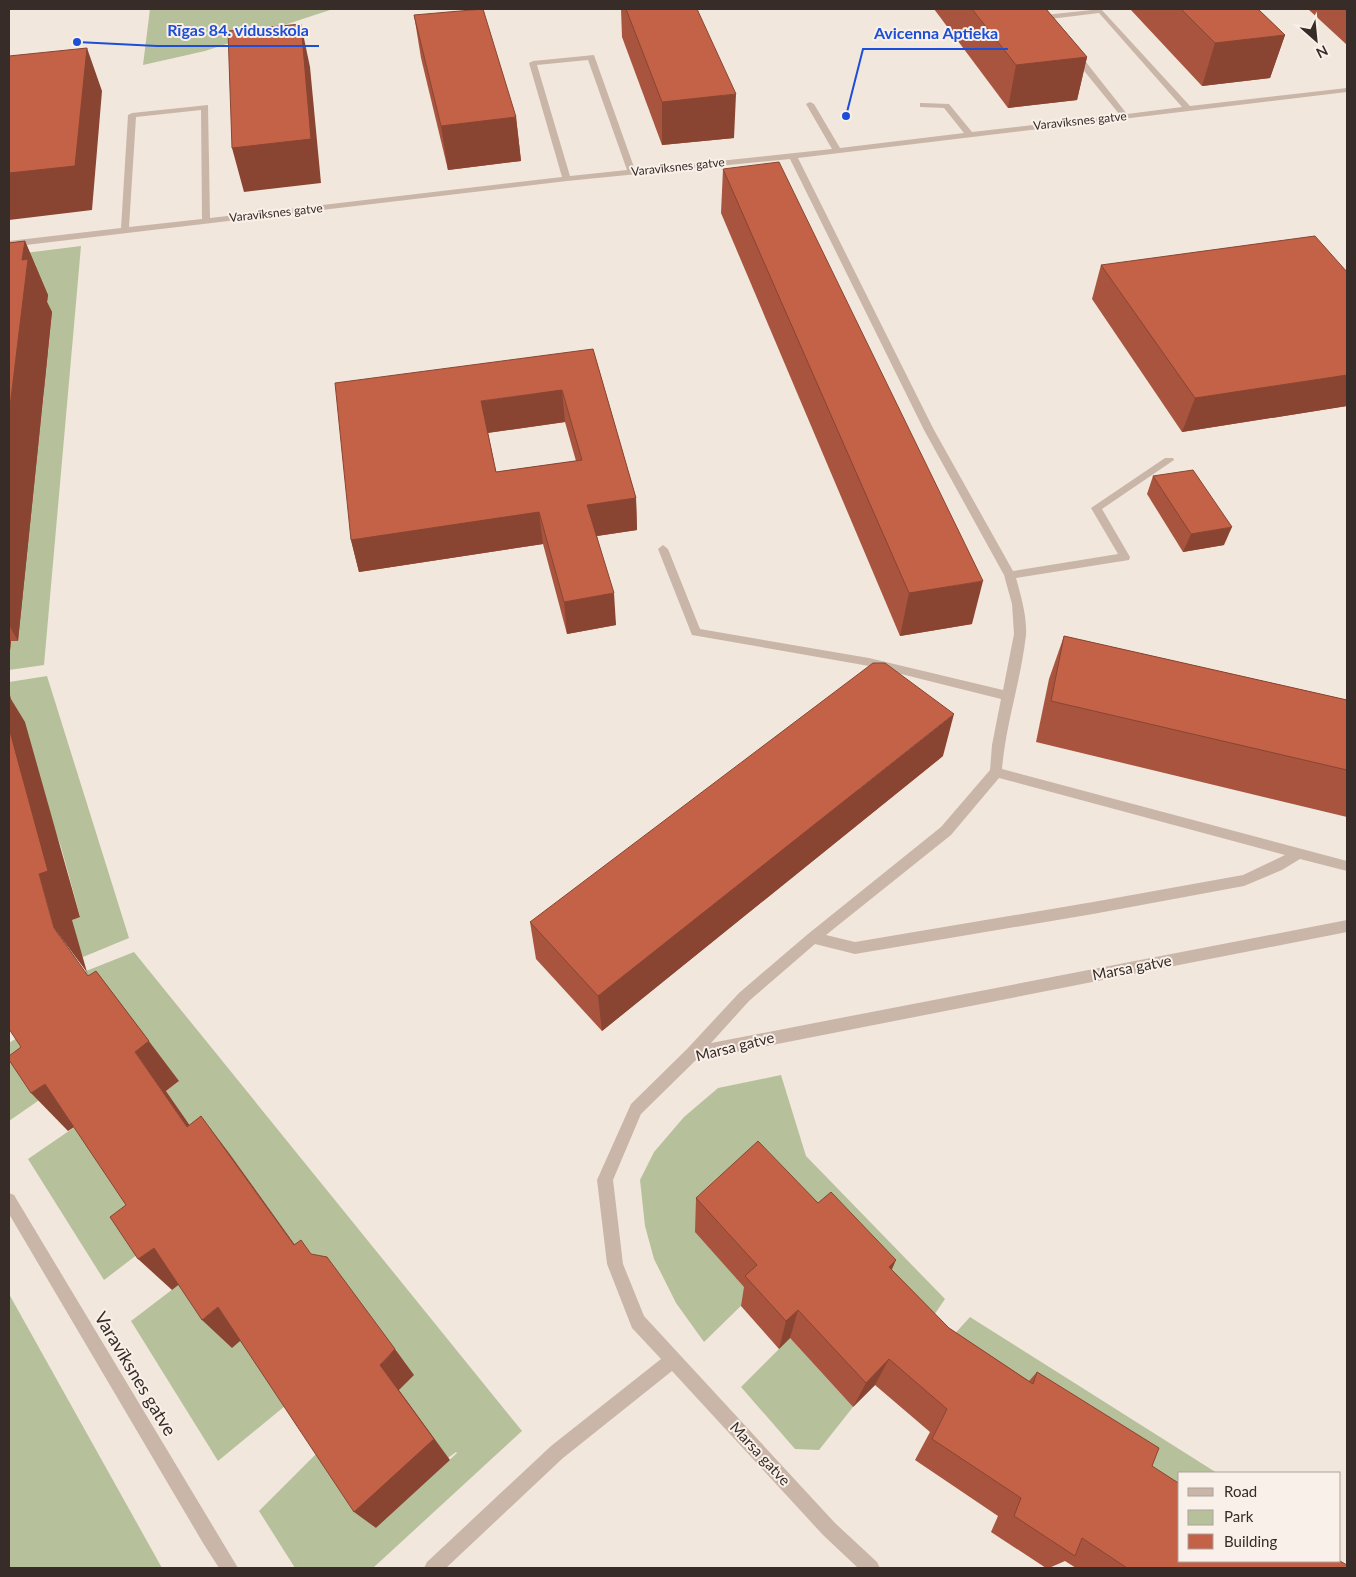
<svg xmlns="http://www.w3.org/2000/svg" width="1356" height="1577" viewBox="0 0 1356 1577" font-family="Lato,sans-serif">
	<rect width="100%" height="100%" fill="#f2e7dc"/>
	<!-- green -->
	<g fill="#b6c19c">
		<path d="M150,9H333L205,51L143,65Z"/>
		<path d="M81,246L44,665L9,670V642L17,534L29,531L34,482L28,438L39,436L44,392L37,354L48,352L52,313L9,255Z"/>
		<path d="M47,676L129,938L83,957L66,922L80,916L61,847L9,697V682Z"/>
		<path d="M134,952L522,1431L373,1568H295L259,1511L322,1448L376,1528L457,1453L456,1452L448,1458L399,1390L413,1375L313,1280L216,1163L166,1091L178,1082L81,973Z"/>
		<path d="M23,1034L45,1096L9,1121V1043Z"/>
		<path d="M781,1075L806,1156L945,1299L917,1340L752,1295L704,1342L676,1303L654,1259L645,1226L640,1180L654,1152L684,1117L718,1088Z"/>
		<path d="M82,1122L159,1238L104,1280L28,1159Z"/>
		<path d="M186,1279L247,1335L291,1401L218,1461L131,1321Z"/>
		<path d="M9,1294L162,1568H9Z"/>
		<path d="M970,1317L1217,1473H1180V1524L931,1360Z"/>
		<path d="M790,1338L853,1407L819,1450L795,1449L741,1387Z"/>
	</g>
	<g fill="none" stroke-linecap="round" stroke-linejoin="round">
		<!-- minor -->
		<g fill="#cab6a8" fill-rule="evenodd">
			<path d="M1101,9L1190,106L1347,88V92L798,158L934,430L1013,571L1118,554L1091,508L1165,458H1173L1174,460L1102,509L1130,557L1129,560L1016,578C1021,596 1027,616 1026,635C1021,680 1006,723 1002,769L1347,861V871L1300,859L1282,870L1244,886L1093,914L855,954L815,944L749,1001L711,1043L1347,920V932L696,1060L641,1114L613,1180L623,1264L644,1316L835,1523L877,1562L880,1568H858L823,1535L672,1371L563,1458L446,1568H424L427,1562L551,1446L661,1359L632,1328L607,1264L597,1180L631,1104L687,1049L739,993L808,934L941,827L990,770L992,745L1001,699L869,666L692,635L658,549L663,545L668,549L700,629L869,658L1003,690L1014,634L1012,604L1004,575L924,430L790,159L567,181L9,247V241L121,228L128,115L132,113L208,105L210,218L562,177L529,63L533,61L594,55L635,170L832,149L806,104L810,102L814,104L840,148L964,133L944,108L920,107V103H923L949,104L972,132L1120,115L1072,56L1071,54L1075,52H1078L1127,114L1182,107L1099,13L1050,19L1056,25L1052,27L1041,17L1045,15ZM588,60L627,170L570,176L537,65ZM201,110L202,219L129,227L136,117ZM999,778L1285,855L1243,875L1093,902L855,942L826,935L951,835Z"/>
			<path d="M9,1193L14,1195L238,1568H219L203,1543L9,1214Z"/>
		</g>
	</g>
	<!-- wall -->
	<g fill="#a9543e" fill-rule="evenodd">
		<path d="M621,9H697L734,138L662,145L622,37Z"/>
		<path d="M934,9H1046L1087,57L1077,100L1008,108Z"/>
		<path d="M1130,9H1258L1285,35L1270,78L1202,86Z"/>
		<path d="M1308,9H1347V45Z"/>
		<path d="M414,15L516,117L521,161L448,170L421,58Z"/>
		<path d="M723,169L972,624L900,636L721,213Z"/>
		<path d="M25,241L48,295L47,302L52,312L18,641H11L9,660V243Z"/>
		<path d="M1101,265L1347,272V406L1182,432L1092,299Z"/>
		<path d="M593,349L636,498L637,530L597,536L616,625L567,634L543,544L359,572L351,540ZM565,422L576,461L496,472L488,433Z"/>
		<path d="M1153,476L1224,545L1183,552L1147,494Z"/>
		<path d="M1064,636L1347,700V817L1036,742L1049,679Z"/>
		<path d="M943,756L602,1031L536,959L530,922Z"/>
		<path d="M696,1198L818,1203L892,1270L949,1328L1029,1381L1037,1372L1152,1466L1180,1561L1347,1568H1076L1065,1561L1049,1568H1046L991,1532L998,1516L915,1460L930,1432L875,1385L853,1407L790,1338L779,1349L741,1306L744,1287L695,1232Z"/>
	</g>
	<!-- shaded-wall -->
	<g fill="#894532">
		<path d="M301,24L310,67L321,183L244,192L232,148Z"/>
		<path d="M1285,35L1270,78L1202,86L1215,43Z"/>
		<path d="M87,48L102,91L92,210L9,220V173Z"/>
		<path d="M1087,57L1077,100L1008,108L1016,65Z"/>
		<path d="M736,94L734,138L662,145V102Z"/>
		<path d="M516,117L521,161L448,170L441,126Z"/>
		<path d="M25,241L48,295L47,302L52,312L18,641L9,625V415L22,260Z"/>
		<path d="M1347,375V406L1182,432L1195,398Z"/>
		<path d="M562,390L565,422L486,433L481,401Z"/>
		<path d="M636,498L637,530L590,537L587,505Z"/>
		<path d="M539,512L543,544L359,572L351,540Z"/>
		<path d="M1232,527L1224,545L1183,552L1191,534Z"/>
		<path d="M983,581L972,624L900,636L909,593Z"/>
		<path d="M614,593L616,625L567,634L564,602Z"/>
		<path d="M9,638L11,641L9,660Z"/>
		<path d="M9,691L11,699L25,722L80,917L72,920L87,972L121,1018L54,928L39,874L9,728Z"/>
		<path d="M954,714L943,756L602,1031L598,996Z"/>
		<path d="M96,971L179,1081L166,1091L216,1163L187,1127L135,1052Z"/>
		<path d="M45,1084L82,1122L68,1131L31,1093Z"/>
		<path d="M201,1116L229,1153L318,1277L294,1245Z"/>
		<path d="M154,1248L186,1279L172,1290L138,1259Z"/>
		<path d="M896,1260L883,1290L889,1267Z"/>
		<path d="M218,1307L247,1335L232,1348L202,1320Z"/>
		<path d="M798,1310L790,1338L779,1349L786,1321Z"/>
		<path d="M395,1349L414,1375L399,1390L450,1460L376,1528L354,1512L380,1365Z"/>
		<path d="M889,1359L875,1385L853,1407L866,1383Z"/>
	</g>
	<!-- building -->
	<g fill="#c46248" stroke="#894532" fill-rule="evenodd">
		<path d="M483,9L516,117L441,126L414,15Z"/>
		<path d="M626,9H697L736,94L662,102Z"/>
		<path d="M972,9H1046L1087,57L1016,65Z"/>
		<path d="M1181,9H1258L1285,35L1215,43Z"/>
		<path d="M301,24L311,139L232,148L228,31Z"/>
		<path d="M87,48L75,166L9,173V56Z"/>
		<path d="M779,162L983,581L909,593L723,169Z"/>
		<path d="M1315,236L1347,272V375L1195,398L1101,265Z"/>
		<path d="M25,241L22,260L28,259L9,415V243Z"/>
		<path d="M593,349L636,498L587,505L614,593L564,602L539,512L351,540L335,383ZM562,390L582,460L496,472L481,401Z"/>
		<path d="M1193,470L1232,527L1191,534L1153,476Z"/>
		<path d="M1064,636L1347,700V770L1051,701Z"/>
		<path d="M873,663H885L954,714L598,996L530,922Z"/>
		<path d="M9,728L48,871L39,874L54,928L88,976L96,971L149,1041L135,1052L187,1127L201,1116L294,1245L301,1240L311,1254L327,1257L395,1349L380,1365L434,1439L354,1512L218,1307L202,1320L154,1248L138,1259L110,1217L126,1205L45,1084L31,1093L9,1060V1056L21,1047L9,1029Z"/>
		<path d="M758,1141L818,1203L831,1192L896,1260L889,1267L949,1328L1033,1384L1037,1372L1159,1448L1152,1466L1180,1484V1561H1340L1347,1565V1568H1127L1082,1538L1075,1556L1014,1516L1021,1498L932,1439L947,1409L889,1359L866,1383L798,1310L786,1321L745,1276L757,1265L696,1198Z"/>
	</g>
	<g text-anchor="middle" stroke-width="4" stroke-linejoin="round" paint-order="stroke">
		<!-- far-street labels -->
		<g font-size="12" fill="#372c28" stroke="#f9f1e9">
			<text transform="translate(1080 121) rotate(-6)" y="4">Varavīksnes gatve</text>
			<text transform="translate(678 167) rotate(-6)" y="4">Varavīksnes gatve</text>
			<text transform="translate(276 213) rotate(-6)" y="4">Varavīksnes gatve</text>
		</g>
		<!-- street labels -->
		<g font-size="15" fill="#372c28" stroke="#f9f1e9">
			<text transform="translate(1132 968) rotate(-11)" y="5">Marsa gatve</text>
			<text transform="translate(735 1047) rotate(-14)" y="5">Marsa gatve</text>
			<text transform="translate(760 1454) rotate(47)" y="5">Marsa gatve</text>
		</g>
		<!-- near-street labels -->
		<g font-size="18" fill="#372c28" stroke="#f9f1e9">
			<text transform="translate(135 1374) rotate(59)" y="6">Varavīksnes gatve</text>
		</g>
	</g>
	<!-- callouts -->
	<path fill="none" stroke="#1d4ed8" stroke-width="2" d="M77 42L157 46H319M846 116L863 49H1008"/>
	<g fill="#1d4ed8" stroke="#f9f1e9" stroke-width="2">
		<circle cx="77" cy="42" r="5"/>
		<circle cx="846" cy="116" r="5"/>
	</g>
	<g font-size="16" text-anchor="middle" font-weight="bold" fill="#1d4ed8" stroke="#f9f1e9" stroke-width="4" stroke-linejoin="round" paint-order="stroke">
		<text x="238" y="36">Rīgas 84. vidusskola</text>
		<text x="936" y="39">Avicenna Aptieka</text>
	</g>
	<!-- border -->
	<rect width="1356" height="1577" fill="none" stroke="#372c28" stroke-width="20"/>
	<!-- legend -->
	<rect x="1178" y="1472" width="162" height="90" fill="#f9f1e9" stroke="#aba29c"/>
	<rect x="1188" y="1488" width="25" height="8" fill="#cab6a8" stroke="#aba29c"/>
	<text x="1224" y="1497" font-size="15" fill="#372c28">Road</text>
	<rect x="1188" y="1510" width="25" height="15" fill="#b6c19c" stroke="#aba29c"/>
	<text x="1224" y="1522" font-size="15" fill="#372c28">Park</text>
	<rect x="1188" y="1534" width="25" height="15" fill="#c46248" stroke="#aba29c"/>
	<text x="1224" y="1547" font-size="15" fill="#372c28">Building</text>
	<!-- north arrow -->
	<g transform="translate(1316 40) rotate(153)" stroke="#f9f1e9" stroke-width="4" paint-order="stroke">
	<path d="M0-4L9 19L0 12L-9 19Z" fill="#372c28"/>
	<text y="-8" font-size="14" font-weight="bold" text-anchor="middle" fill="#372c28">N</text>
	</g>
</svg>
